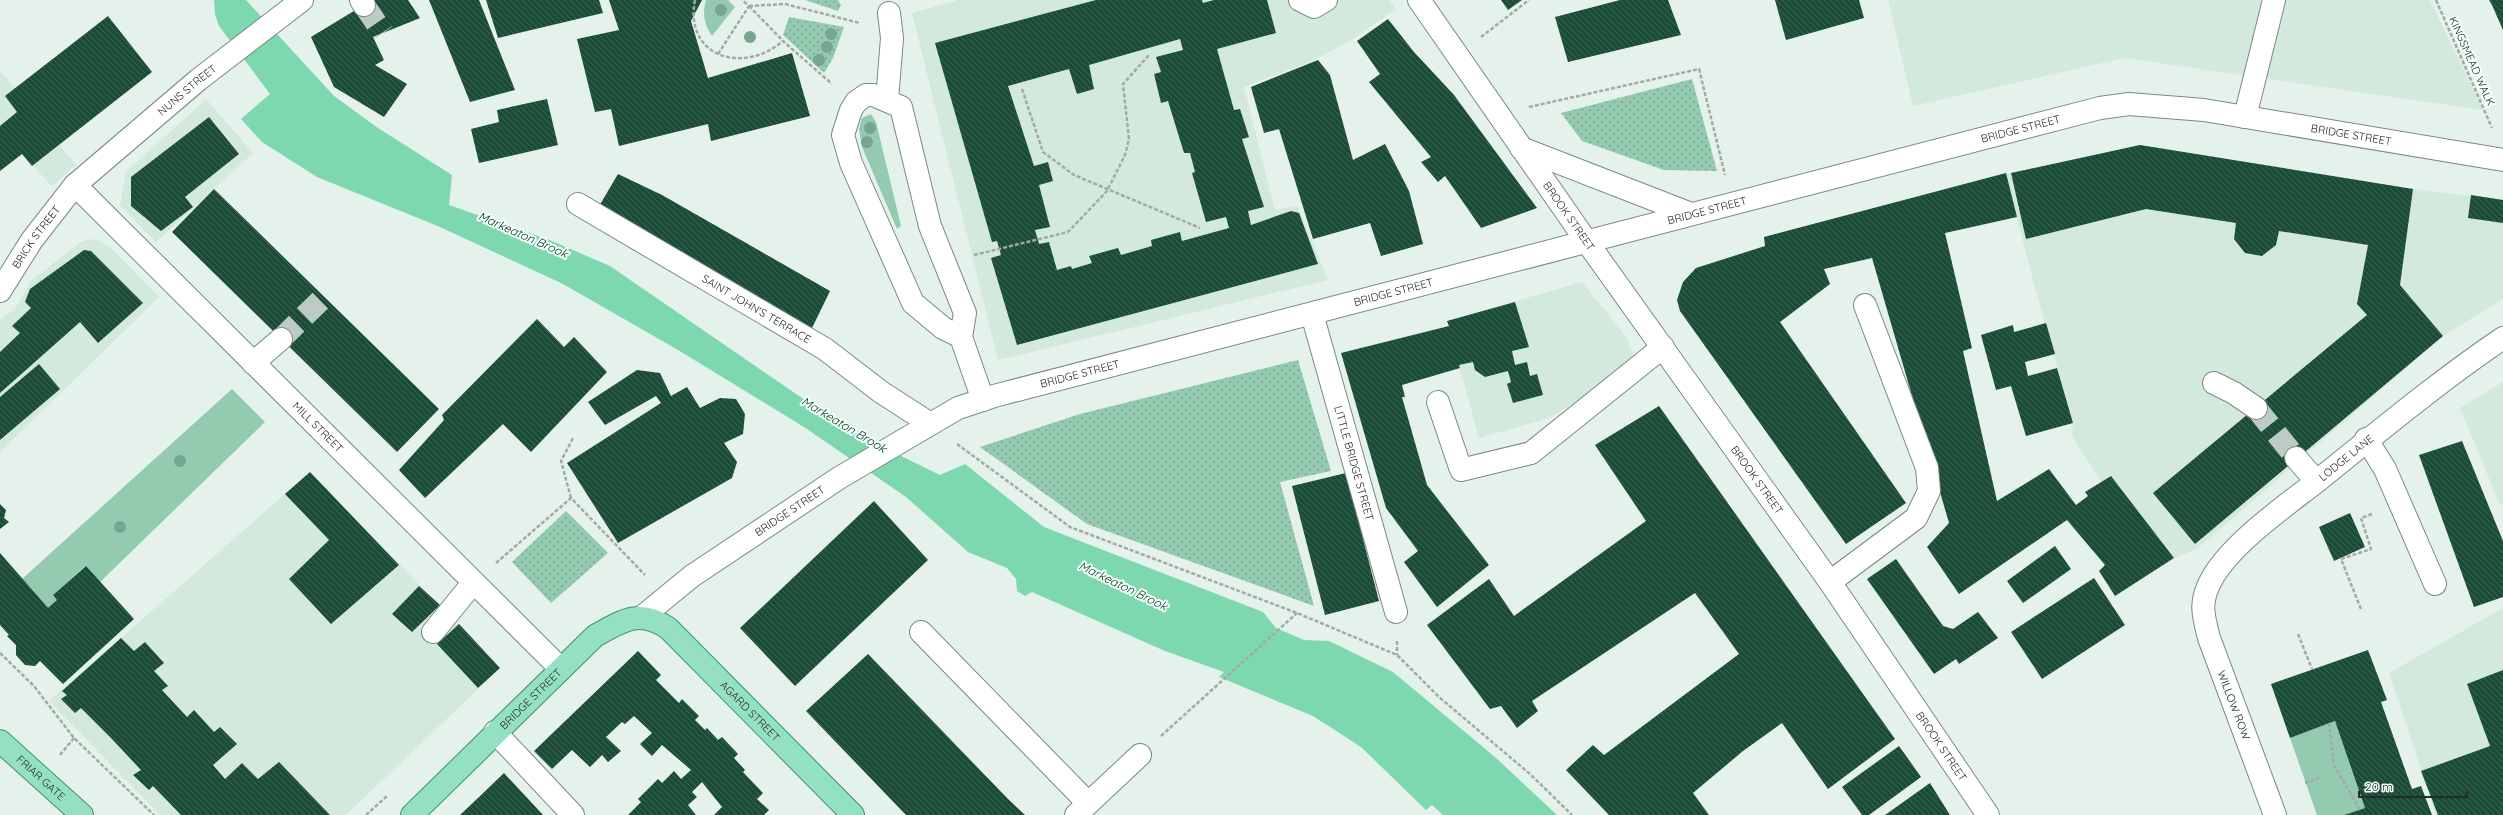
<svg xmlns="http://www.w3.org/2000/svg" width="2503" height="815" viewBox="0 0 2503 815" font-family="Quicksand,sans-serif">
	<defs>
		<pattern id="grass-dots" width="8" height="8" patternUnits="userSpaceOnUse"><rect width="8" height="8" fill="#93cab0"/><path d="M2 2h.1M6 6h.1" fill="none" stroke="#78a48f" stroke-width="1.8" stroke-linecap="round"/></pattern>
		<pattern id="building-back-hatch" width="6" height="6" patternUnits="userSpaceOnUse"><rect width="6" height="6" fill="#1b4c38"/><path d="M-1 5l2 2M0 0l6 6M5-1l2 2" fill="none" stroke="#3c6353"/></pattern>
	</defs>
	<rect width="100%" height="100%" fill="#e4f2eb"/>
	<!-- built -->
	<g fill="#d3e9de">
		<path d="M958,0H1389L1396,9L1352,40L1312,61L1244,87L1275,210L1298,206L1328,280L998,360L912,13Z"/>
		<path d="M1888,0H2430L2483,110L2124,58L1913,106Z"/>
		<path d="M0,70L76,165L52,186L22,154L0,171Z"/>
		<path d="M206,99L253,153L156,242L120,205L126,172Z"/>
		<path d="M2140,145L2413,189L2503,200V299L2443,336L2197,549L2174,558L2111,477L2102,483L2072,436L2073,423L2030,269L2006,174Z"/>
		<path d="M90,239L100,241L110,247L159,297L0,452V320L15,309L32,280L81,242Z"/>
		<path d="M1582,282L1627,338L1636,363L1550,418L1479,438L1447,321Z"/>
		<path d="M2503,382V503L2500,505L2460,408Z"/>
		<path d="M310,472L500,668L346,815H160L49,701Z"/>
		<path d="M2503,608V815H2436L2389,673Z"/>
	</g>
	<!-- grass -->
	<g fill="url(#grass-dots)">
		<path d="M805,0H838L841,5L838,11Z"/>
		<path d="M789,17L844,27L833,58L824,73L783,35Z"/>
		<path d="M1692,79L1717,171L1664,170L1582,141L1561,113Z"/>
		<path d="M1298,360L1331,471L1280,482L1314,606L1087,524L980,447L1080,414Z"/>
		<path d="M566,511L608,553L551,603L512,562Z"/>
	</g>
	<!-- garden -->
	<g fill="#93cab0">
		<path d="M706,0H728L735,7L712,36C704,25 702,13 706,0Z"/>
		<path d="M871,114L876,122L901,226L897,229L862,147L859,129L862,118Z"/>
		<path d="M232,389L265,422L100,582L85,566L53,595L57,600L48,610L22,579Z"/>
		<path d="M2335,721L2365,808L2344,815H2317L2290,738Z"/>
	</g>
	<!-- water -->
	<path fill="#7dd8b0" d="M214,0H246L334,96L378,128L452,175L449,205L552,241L610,266L850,431L940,475L965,464L1044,527L1263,612L1276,628L1304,640L1329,641L1393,672L1495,757L1557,815H1443L1432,805L1426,810L1361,747L1313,716L1219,677L1224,672L1165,651L1032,592L1025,596L1017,591L1016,579L1007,568L968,552L906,497L804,427L678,350L563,284L440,227L317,177L262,142L241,119L270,94L219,26L215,14Z"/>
	<!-- building -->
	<g fill="url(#building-back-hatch)" fill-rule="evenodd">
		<path d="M372,0H408L420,18L373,37L384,60L375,65L407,84L384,117L334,87L311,37Z"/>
		<path d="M429,0H479L515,90L470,102Z"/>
		<path d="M486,0H599L603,13L498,38Z"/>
		<path d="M609,0H702L691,21L708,78L792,53L810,116L711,141L708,124L619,146L611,109L595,112L577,39L619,30Z"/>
		<path d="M1096,0H1202L1203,3L1214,0H1267L1276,33L1217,49L1234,110L1240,109L1249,137L1242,139L1264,207L1248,211L1251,225L1291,211L1299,213L1318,264L1017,345L991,258L1001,255L997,241L992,242L935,43ZM1180,39L1183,50L1156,57L1161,72L1154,74L1161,103L1168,101L1184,153H1190L1195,172L1192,173L1206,222L1226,217L1229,228L1182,241L1180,232L1151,240L1152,246L1121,255L1118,248L1089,256L1092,263L1072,269L1071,266L1057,270L1049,242L1039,244L1035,230L1050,227L1039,185L1053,181L1048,162L1034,166L1008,86L1069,69L1077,94L1094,89L1089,65Z"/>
		<path d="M1501,0H1522L1508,10Z"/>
		<path d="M1620,0H1668L1681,35L1568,62L1555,17Z"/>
		<path d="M1775,0H1859L1864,18L1786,40Z"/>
		<path d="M2489,0H2503V30L2492,5Z"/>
		<path d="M108,16L152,72L32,166L22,154L0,171V126L17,112L5,96Z"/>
		<path d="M1388,19L1414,52L1454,95L1537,208L1481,228L1445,176L1438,182L1421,162L1431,157L1369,82L1380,74L1357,41Z"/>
		<path d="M1318,60L1330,75L1353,160L1385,144L1409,191L1423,244L1381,256L1370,223L1313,239L1279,129L1264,133L1251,87Z"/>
		<path d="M547,99L558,145L479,163L471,129L499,122L497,110Z"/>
		<path d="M209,117L239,154L185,197L193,207L161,231L131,206V177Z"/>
		<path d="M2140,145L2413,189L2400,285L2443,336L2195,544L2153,493L2367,315L2357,304L2368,245L2279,231L2276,245L2262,256L2245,253L2234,239L2236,223L2146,209L2026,239L2011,173Z"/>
		<path d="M2006,173L2017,217L1945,233L1972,348L1963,351L1997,501L2049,469L2076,505L2088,496L2085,492L2111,476L2174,558L2115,596L2099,571L2105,565L2067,520L1959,594L1927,547L1949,523L1872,258L1824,269L1830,284L1780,322L1906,503L1846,544L1680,311L1677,300L1683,282L1696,268L1765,246L1764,237Z"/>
		<path d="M618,174L662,195L830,291L812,328L598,208Z"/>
		<path d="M214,189L439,409L397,452L172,232Z"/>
		<path d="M2471,195L2503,200V223L2468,218Z"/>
		<path d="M84,250L91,251L143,303L98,343L80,322L0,393V352L20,333L12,326L31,308L25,302L30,289Z"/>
		<path d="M1515,302L1529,347L1512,351L1515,365L1527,362L1530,376L1537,374L1543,395L1513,403L1507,384L1511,382L1508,371L1485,377L1475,370L1473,362L1459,365L1460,368L1402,385L1405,397H1402L1427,485L1489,565L1437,607L1404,562L1418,551L1386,508L1341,353L1449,326L1447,321Z"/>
		<path d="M537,319L564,347L574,337L607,372L531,452L503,424L425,498L399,470L444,420L442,415Z"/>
		<path d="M2046,323L2055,354L2025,362L2028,376L2057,368L2073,423L2026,436L2011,386L1996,390L1981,335L2013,325L2014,332Z"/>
		<path d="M39,364L60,389L0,440V397Z"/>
		<path d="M637,370L660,373L671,396L687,387L700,408L720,398L736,399L745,414L743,434L724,443L737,462L732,478L618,543L567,463L661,403L656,396L605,425L588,402Z"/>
		<path d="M1659,406L1895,739L1828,789L1782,723L1743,751L1693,793L1709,815H1609L1566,770L1593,745L1604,755L1739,654L1695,593L1532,701L1538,711L1517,728L1501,706L1490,709L1427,625L1489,579L1514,616L1646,521L1595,445Z"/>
		<path d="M2462,441L2503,541V597L2474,607L2419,455Z"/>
		<path d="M310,472L399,565L331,624L289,579L329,540L285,494Z"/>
		<path d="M1346,473L1379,601L1325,615L1292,486Z"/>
		<path d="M874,501L928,560L795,686L740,628Z"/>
		<path d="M0,504L6,510L4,518L9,522L0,529Z"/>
		<path d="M2350,513L2365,547L2334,561L2319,527Z"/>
		<path d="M2055,546L2071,569L2023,603L2007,581Z"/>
		<path d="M0,553L48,608L57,600L53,595L86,566L134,619L63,684L40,661L35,666L25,665L16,655V645L7,636L9,635L0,625Z"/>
		<path d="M1896,559L1943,626L1953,629L1978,612L1998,638L1959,664L1956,659L1934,674L1867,579Z"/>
		<path d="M2094,578L2125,625L2042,679L2011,632Z"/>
		<path d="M419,586L440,605L412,632L392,614Z"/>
		<path d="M459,624L500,668L478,688L437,644Z"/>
		<path d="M121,638L134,651L145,642L164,663L154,671L168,686L162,690L187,717L194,710L214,732L220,727L237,744L213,765L225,779L242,763L258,779L279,762L330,815H181L153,786L149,790L133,775L141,770L111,738L81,708L75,713L61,699L67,695L62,691Z"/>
		<path d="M2368,650L2387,700L2381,702L2412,789L2421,786L2432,815H2344L2365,808L2335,721L2290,738L2271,684Z"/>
		<path d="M638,651L661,675L656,680L679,703L682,699L699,716L695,720L705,730L707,728L718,740L722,737L738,754L734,758L745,770L743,772L763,793L757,799L769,810L764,815H714L722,807L702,782L692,792L697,797L688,805L696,815H628L641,802L638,799L658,779L662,783L674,771L681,779L691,770L662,745L652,756L640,744L652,733L634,716L625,724L622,722L606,737L621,751L608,762L602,755L590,767L572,750L552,769L534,751Z"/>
		<path d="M868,654L1007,798L1025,815H906L806,711Z"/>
		<path d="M2503,670V815H2438L2421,771L2490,746L2467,684Z"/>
		<path d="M1899,746L1921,777L1869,815H1862L1842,787Z"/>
		<path d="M504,773L543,815H460L479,797Z"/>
		<path d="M1930,783L1950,815H1885Z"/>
	</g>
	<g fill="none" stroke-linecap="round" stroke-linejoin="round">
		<!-- minor-tunnel -->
		<g stroke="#becac4" stroke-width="22" stroke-dasharray="22 11" stroke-linecap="butt">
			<path d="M364,5L383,33"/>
			<path d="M281,339L324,297"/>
			<path d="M2256,408L2296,458"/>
		</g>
		<defs>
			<g id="minor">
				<path d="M361,0L364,5"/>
				<path d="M1300,0L1314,7L1326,0"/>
				<path id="s1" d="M1419,0L1587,242L1830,582L1988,815"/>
				<path d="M887,100L892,38L889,13"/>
				<path d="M2245,117L2274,0"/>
				<path d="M1521,148L1691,214"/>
				<path id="s2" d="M75,185L561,669"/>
				<path id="s3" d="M578,204L825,349L881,392L929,423"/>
				<path id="s4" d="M0,291L32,240L75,185L198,80L302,0"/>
				<path id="s5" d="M1312,314L1396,612"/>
				<path d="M961,337L943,328L913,303L851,163L843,135L851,110L856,102L866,95H873L901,107L930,226L965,313L961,337L983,400"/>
				<path d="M253,363L281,339"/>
				<path d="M2214,383L2234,393L2256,408"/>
				<path d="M1438,402L1461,470L1531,453L1663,347"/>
				<path d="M2366,439L2385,469L2435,584"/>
				<path d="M2296,458L2316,481"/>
				<path d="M1830,582L1916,518L1929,491L1927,468L1865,305"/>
				<path id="s6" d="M642,617L692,576L839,478L958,408L994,396L2100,108L2129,104L2204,110L2503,160"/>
				<path d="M433,632L473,583"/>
				<path d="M921,632L1088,803"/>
				<path d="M495,732L573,815"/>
				<path d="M1076,815L1140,755"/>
				<path id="s7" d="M2275,815L2209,638C2202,612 2199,600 2214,575C2235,541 2284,507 2316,482C2377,433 2438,382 2503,338"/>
			</g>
			<g id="major">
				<path id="s8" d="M0,741L82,815"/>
				<path id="s9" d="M412,815L595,636C623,620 639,609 668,628L853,815"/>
			</g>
		</defs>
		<!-- minor casing -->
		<use href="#minor" stroke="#7c8982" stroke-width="24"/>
		<!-- major casing -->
		<use href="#major" stroke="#3f9372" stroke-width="24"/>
		<!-- path -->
		<g stroke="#a0aba6" stroke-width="2.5" stroke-dasharray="4 2" stroke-linecap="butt">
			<path d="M695,0C684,57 743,75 783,41L832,84"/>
			<path d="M2436,0L2492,128"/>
			<path d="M749,6L785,4L860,23"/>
			<path d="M749,6L783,41"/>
			<path d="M1481,37L1529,0"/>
			<path d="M718,54L749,6L742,0"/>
			<path d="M1022,89L1043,152L1074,175L1200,228"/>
			<path d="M1529,107L1699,69L1725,175"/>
			<path d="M974,255L1068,232L1107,191L1125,155L1129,139L1123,84L1150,54"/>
			<path d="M957,444L1070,527L1297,613L1397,655L1439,697L1530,774L1572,815"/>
			<path d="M571,498L561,461L573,438"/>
			<path d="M496,563L571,498L645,575"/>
			<path d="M2361,609L2341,559L2371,549L2361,518L2372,514"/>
			<path d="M2298,634L2312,669"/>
			<path d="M1397,641V655"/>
			<path d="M0,653L34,686L74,738L154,815"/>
			<path d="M2329,723L2334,765L2360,810"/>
			<path d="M1161,736L1297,613"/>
			<path d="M60,755L74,738"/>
			<path d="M2305,783L2319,778"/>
			<path d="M366,815L387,796"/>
		</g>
		<!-- minor -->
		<use href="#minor" stroke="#fff" stroke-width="22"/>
		<!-- major -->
		<use href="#major" stroke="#94e0c2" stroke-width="22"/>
	</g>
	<!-- trees -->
	<g fill="#78a492">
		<circle cx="721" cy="10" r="6"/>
		<circle cx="831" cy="34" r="6"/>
		<circle cx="750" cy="37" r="6"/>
		<circle cx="827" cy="47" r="6"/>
		<circle cx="819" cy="60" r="6"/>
		<circle cx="870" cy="128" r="6"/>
		<circle cx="867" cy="142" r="6"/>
		<circle cx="180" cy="461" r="6"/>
		<circle cx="120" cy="527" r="6"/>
	</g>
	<g text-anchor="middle" stroke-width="4" stroke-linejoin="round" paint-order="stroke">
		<!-- street labels -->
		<g font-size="11" fill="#262b29" stroke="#f3fff9">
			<text transform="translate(2472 61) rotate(66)" y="4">KINGSMEAD WALK</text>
			<text dy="4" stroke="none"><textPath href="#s4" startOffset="277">NUNS STREET</textPath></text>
			<text dy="4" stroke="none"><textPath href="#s6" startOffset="1478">BRIDGE STREET</textPath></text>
			<text dy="4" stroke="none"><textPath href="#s6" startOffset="1814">BRIDGE STREET</textPath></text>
			<text dy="4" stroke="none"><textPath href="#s6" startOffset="1154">BRIDGE STREET</textPath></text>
			<text dy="4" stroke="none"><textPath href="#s1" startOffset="263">BROOK STREET</textPath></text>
			<text dy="4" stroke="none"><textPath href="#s4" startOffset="65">BRICK STREET</textPath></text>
			<text dy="4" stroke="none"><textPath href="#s6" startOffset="830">BRIDGE STREET</textPath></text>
			<text dy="4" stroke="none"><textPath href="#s3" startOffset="207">SAINT JOHN'S TERRACE</textPath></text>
			<text dy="4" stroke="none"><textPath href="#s6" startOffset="506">BRIDGE STREET</textPath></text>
			<text dy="4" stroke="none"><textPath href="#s2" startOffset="343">MILL STREET</textPath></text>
			<text dy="4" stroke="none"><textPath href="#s7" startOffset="432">LODGE LANE</textPath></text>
			<text dy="4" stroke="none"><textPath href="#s5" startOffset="155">LITTLE BRIDGE STREET</textPath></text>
			<text dy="4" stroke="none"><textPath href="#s1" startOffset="587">BROOK STREET</textPath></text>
			<text dy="4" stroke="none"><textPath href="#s6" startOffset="182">BRIDGE STREET</textPath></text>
			<text dy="4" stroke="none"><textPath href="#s9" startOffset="166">BRIDGE STREET</textPath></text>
			<text transform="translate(2234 705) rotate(69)" y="4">WILLOW ROW</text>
			<text dy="4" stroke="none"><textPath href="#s9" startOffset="452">AGARD STREET</textPath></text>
			<text dy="4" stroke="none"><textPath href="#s1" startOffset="911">BROOK STREET</textPath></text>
			<text dy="4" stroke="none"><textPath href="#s8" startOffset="55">FRIAR GATE</textPath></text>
		</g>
		<!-- water labels -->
		<g font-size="12" font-style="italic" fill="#073222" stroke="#f3fff9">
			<text transform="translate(523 235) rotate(24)" y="4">Markeaton Brook</text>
			<text transform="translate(844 425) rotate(31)" y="4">Markeaton Brook</text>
			<text transform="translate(1123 586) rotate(26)" y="4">Markeaton Brook</text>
		</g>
	</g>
	<!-- scale -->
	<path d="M2359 791v6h108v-6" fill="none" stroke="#262b29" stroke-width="2"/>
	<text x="2365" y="791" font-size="12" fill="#262b29" stroke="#f3fff9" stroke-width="3" paint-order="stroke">20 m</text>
</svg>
